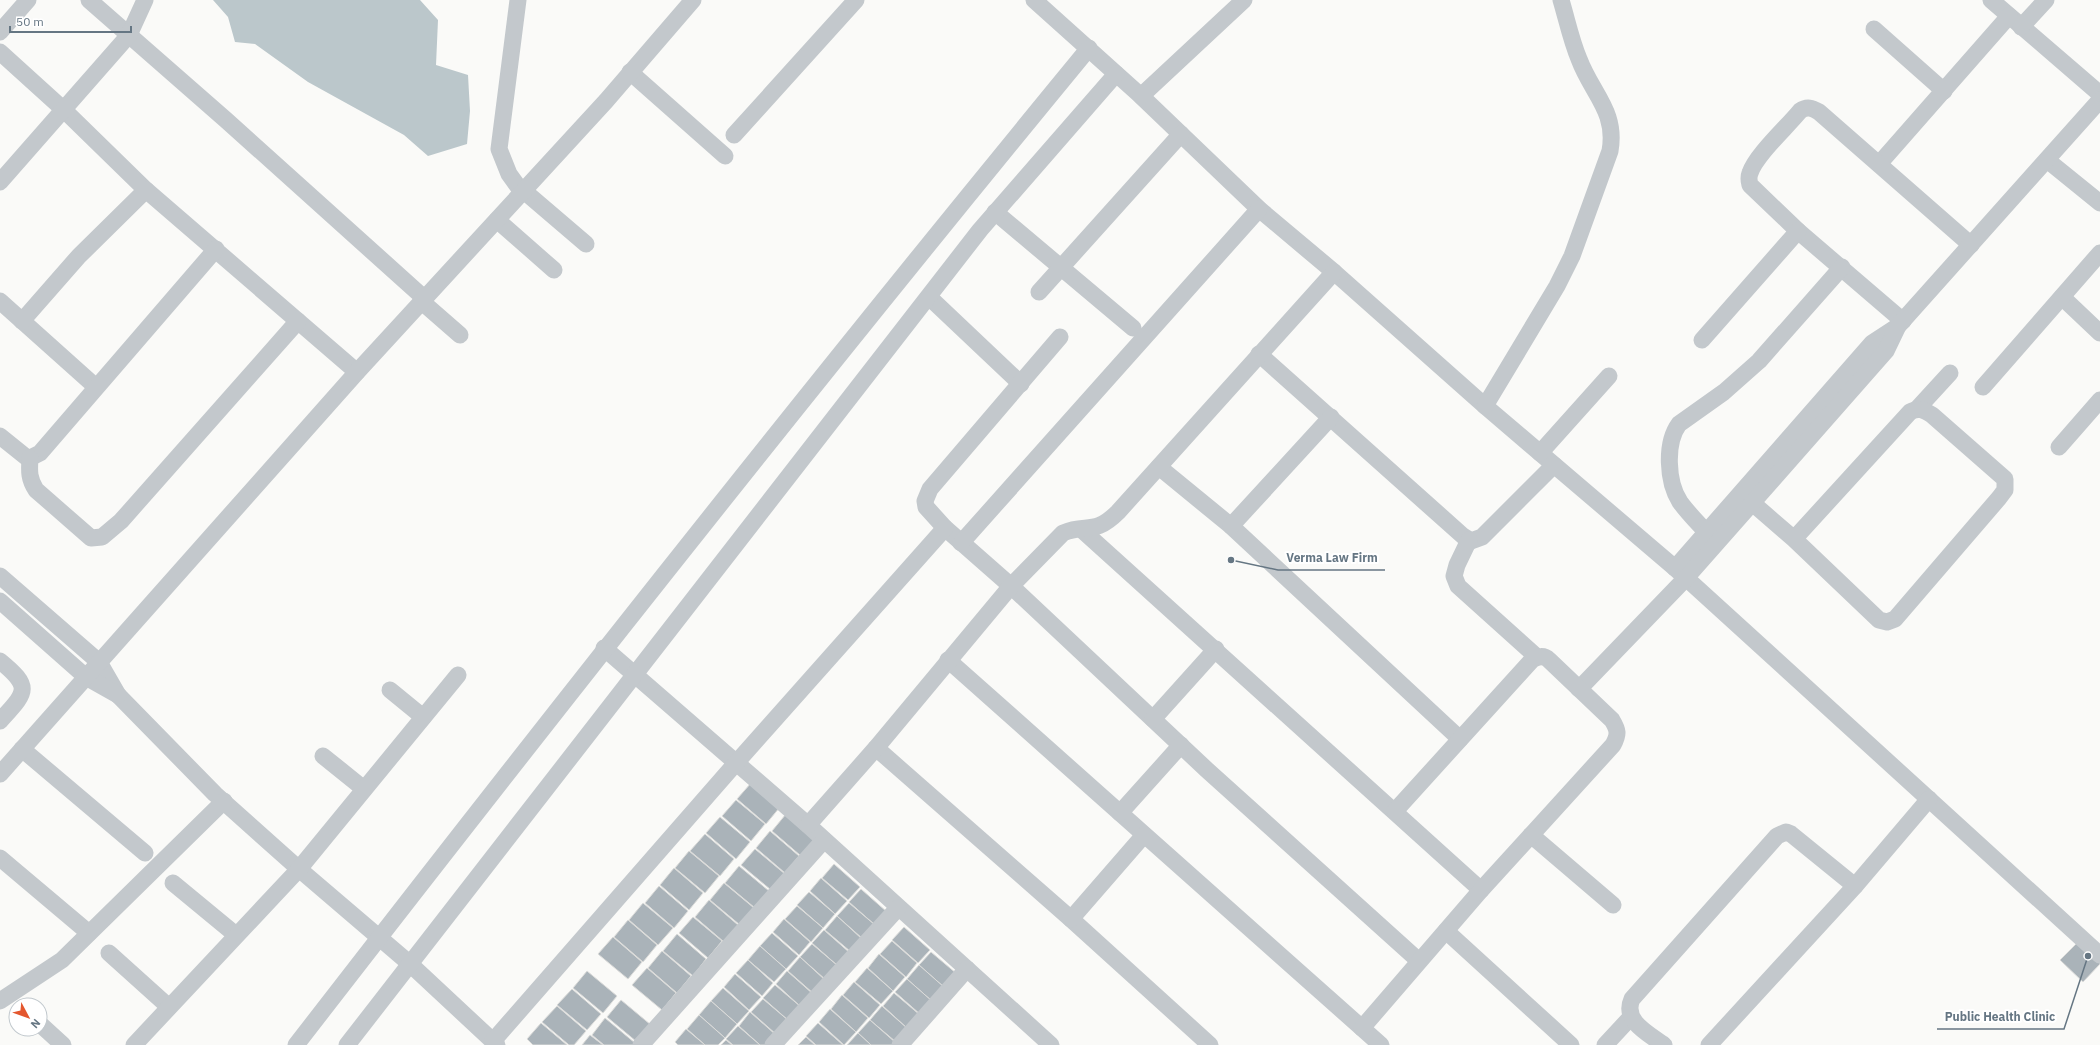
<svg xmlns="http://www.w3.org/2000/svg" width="2100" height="1045" viewBox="0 0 2100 1045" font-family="'IBM Plex Sans',sans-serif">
	<rect width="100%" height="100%" fill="#fafaf8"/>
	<!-- water -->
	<path fill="#bbc7cb" d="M213,0H420L438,20L436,65L468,75L470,111L467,144L428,156L404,135L308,82L255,44L235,42L228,17Z"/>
	<!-- building -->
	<g fill="#aab3b9" stroke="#dcdcda">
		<path d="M751,783L780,807L766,824L737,799Z"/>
		<path d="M736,800L765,824L751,841L722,816Z"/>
		<path d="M786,814L815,839L801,856L772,831Z"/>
		<path d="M720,817L750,842L736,859L706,833Z"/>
		<path d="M770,831L799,856L785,873L756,848Z"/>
		<path d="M705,834L734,859L720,876L690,851Z"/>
		<path d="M755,849L785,874L771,890L741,865Z"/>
		<path d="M689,851L719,876L705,893L675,868Z"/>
		<path d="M834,864L860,887L848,900L822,878Z"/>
		<path d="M739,866L769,891L755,908L725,883Z"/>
		<path d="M674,868L703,893L689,910L660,885Z"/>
		<path d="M821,878L847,901L835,914L810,891Z"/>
		<path d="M724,883L754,908L740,925L710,900Z"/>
		<path d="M659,886L688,911L674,928L645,903Z"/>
		<path d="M861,889L887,912L875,925L849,902Z"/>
		<path d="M809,892L835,914L823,928L797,905Z"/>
		<path d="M709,900L738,925L724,942L695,917Z"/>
		<path d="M643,903L673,928L658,945L629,920Z"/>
		<path d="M849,903L875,925L863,939L837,916Z"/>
		<path d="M797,906L823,928L811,942L785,919Z"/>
		<path d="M837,916L862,939L851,952L825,930Z"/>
		<path d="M693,917L722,941L708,958L679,933Z"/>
		<path d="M784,919L810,942L799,955L773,932Z"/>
		<path d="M628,920L657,945L643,962L614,937Z"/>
		<path d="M904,927L930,950L918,963L892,940Z"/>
		<path d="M824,930L850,953L838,966L812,943Z"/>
		<path d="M772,933L798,956L786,969L760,946Z"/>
		<path d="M677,934L706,959L693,976L663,951Z"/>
		<path d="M613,937L642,962L628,979L598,954Z"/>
		<path d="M892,941L917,963L906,977L880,954Z"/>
		<path d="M2079,941L2100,961V964L2083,982L2060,960Z"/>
		<path d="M812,944L838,966L826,980L800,957Z"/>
		<path d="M760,946L786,969L774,982L748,960Z"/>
		<path d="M662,951L691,976L677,993L648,968Z"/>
		<path d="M931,952L957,974L945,988L919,965Z"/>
		<path d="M879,954L905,977L893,991L868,968Z"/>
		<path d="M800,957L825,980L814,994L788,971Z"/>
		<path d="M748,960L773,983L762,996L736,973Z"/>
		<path d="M919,965L945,988L933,1002L907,979Z"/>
		<path d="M647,968L676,993L662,1010L632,985Z"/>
		<path d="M867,968L893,991L881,1004L855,982Z"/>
		<path d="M587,971L617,996L603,1013L573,988Z"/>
		<path d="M787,971L813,994L801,1007L776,984Z"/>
		<path d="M735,974L761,997L749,1010L724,987Z"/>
		<path d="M907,979L933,1002L921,1015L895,992Z"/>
		<path d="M854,982L880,1005L869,1018L843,995Z"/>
		<path d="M775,985L801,1007L789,1021L763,998Z"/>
		<path d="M723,988L749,1011L737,1024L711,1001Z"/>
		<path d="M572,989L601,1014L587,1030L557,1005Z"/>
		<path d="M894,993L920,1015L908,1029L883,1006Z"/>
		<path d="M842,995L868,1018L856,1032L831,1009Z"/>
		<path d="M763,999L789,1021L777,1035L751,1012Z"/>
		<path d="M621,1000L651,1025L637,1042L607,1017Z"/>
		<path d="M711,1001L737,1024L725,1038L699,1015Z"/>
		<path d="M557,1006L586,1031L574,1045H569L542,1022Z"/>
		<path d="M882,1006L908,1029L896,1042L870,1020Z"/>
		<path d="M830,1009L856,1032L844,1045L819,1022Z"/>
		<path d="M750,1012L776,1035L768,1045H760L739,1026Z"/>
		<path d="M699,1015L725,1038L718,1045H705L687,1029Z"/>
		<path d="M605,1018L635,1043L633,1045H604L592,1035Z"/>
		<path d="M870,1020L896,1043L894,1045H871L858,1033Z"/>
		<path d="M541,1023L567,1045H533L527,1039Z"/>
		<path d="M818,1023L843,1045H816L806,1036Z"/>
		<path d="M738,1026L760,1045H733L726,1039Z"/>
		<path d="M686,1029L705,1045H678L675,1042Z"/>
		<path d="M858,1033L871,1045H847Z"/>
		<path d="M590,1035L603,1045H582Z"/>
		<path d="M806,1037L815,1045H798Z"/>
		<path d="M726,1040L732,1045H721Z"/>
	</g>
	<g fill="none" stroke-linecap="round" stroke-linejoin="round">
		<!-- minor -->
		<g stroke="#c3c8cc" stroke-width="17">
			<path d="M89,0L226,120L424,298"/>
			<path d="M518,0L499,149L509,174L522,192"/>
			<path d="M1034,0L1141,96L1259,209L1334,272L1485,406L1675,568L2100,955"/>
			<path d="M1991,0L2100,94"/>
			<path d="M2021,27L2046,0"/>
			<path d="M1874,29L1944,91"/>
			<path d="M0,32L28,0"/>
			<path d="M0,52L64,110L146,190L357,372"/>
			<path d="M630,72L725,156"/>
			<path d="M1141,96L1244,0"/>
			<path d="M734,135L856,0"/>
			<path d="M2047,160L2100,203"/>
			<path d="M1879,164L2009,16"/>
			<path d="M0,182L129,35L145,0"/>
			<path d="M524,191L586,244"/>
			<path d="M995,212L1133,328"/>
			<path d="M497,220L554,270"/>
			<path d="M1039,292L1181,134"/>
			<path d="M929,297L1021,384"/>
			<path d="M2062,297L2100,333"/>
			<path d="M0,301L96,387"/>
			<path d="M421,301L460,335"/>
			<path d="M22,321L79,256L146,190"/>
			<path d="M1903,321L1798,231L1750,185C1749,181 1748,178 1750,173C1756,155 1787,127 1800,111C1807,106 1812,108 1819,112L1971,245"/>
			<path d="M1060,337L930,489L925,501L926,507L945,528L1011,586L1207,770L1419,961"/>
			<path d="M1702,340L1798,231"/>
			<path d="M1259,354L1463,536L1471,541L1482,537L1554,465"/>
			<path d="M1983,387L2100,253"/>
			<path d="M1485,406L1557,286L1572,256L1610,151C1617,111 1592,94 1579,59C1571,40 1567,20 1561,0"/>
			<path d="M1917,409L1950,373"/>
			<path d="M0,436L26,457L30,458L40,453L216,249"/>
			<path d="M2059,447L2100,400"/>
			<path d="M1540,453L1609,376"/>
			<path d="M30,458C29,472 29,479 36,490L91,538L102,537L121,521L298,321"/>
			<path d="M1159,467L1231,526L1460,739"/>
			<path d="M1742,494L1794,539L1910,412C1919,407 1924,410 1932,415L2005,479V490L1999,498L1895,619L1887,622L1879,620L1794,539"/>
			<path d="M1231,526L1331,417"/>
			<path d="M1082,530L1481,890"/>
			<path d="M1707,533C1698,523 1688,513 1680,502C1667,482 1665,443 1679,424L1724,392L1759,361L1842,267"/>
			<path d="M1469,540L1457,565L1454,576L1458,586L1537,657"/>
			<path d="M961,543L1259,209"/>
			<path d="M1675,568L1872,343L1898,326"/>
			<path d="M0,576L99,662L118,695L215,794L299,869L409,963L497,1045"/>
			<path d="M0,601L86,677L118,695"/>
			<path d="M604,648L808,825L1051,1045"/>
			<path d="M948,660L1381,1045"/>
			<path d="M0,661C33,688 26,692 0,721"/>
			<path d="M1579,689L1686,578L1886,351L1898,326L2100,100"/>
			<path d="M390,690L423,717"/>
			<path d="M1153,719L1216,649"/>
			<path d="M876,748L1071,919L1210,1045"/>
			<path d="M22,749L145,853"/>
			<path d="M323,756L364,789"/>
			<path d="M0,774L357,372L606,101L693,0"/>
			<path d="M1120,813L1181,745"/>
			<path d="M808,825L876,748L1011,586L1063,533C1087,523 1094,536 1118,512L1334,272"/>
			<path d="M1531,835L1613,905"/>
			<path d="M0,858L89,933"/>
			<path d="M173,883L236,935"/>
			<path d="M1071,919L1144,835"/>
			<path d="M1446,931L1571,1045"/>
			<path d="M109,953L169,1007"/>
			<path d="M0,1001L62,960L224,801"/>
			<path d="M40,1024L63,1045"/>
			<path d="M1362,1028L1481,890L1613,745C1619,734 1618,730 1612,720L1549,660C1544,655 1538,656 1532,660L1395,811"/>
			<path d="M493,1041L736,763L945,528"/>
			<path d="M134,1045L299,869L458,675"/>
			<path d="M296,1045C556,709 819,376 1089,48"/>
			<path d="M347,1045L980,230L1116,74"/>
			<path d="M641,1045L824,840"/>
			<path d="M773,1045L898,908"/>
			<path d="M900,1045L967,969"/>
			<path d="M1605,1045L1631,1017"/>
			<path d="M1664,1045C1649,1034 1622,1021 1632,999L1777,836L1786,832L1791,834L1855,886"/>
			<path d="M1709,1045L1855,886L1929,799"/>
		</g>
	</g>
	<!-- callouts -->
	<path fill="none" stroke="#657683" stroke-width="1.5" d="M1231 560L1278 570H1385M2088 956L2064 1029H1937"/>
	<g fill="#657683" stroke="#fff" stroke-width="1.5">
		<circle cx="1231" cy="560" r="4"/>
		<circle cx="2088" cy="956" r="4"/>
	</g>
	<g font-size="12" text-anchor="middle" font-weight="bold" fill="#657683" stroke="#fff" stroke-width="4" stroke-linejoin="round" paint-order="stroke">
		<text x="1332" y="562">Verma Law Firm</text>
		<text x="2000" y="1021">Public Health Clinic</text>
	</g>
	<!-- north arrow -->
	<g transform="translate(28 1017) rotate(131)"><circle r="19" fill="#ffffff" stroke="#c1c8cd"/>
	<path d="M0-3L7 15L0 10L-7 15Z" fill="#e4572e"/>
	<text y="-6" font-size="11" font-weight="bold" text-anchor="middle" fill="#657683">N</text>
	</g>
	<!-- scale -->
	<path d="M10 26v6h121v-6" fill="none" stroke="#657683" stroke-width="2"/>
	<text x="16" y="26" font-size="12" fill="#657683" stroke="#ffffff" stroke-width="3" paint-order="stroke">50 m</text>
</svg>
